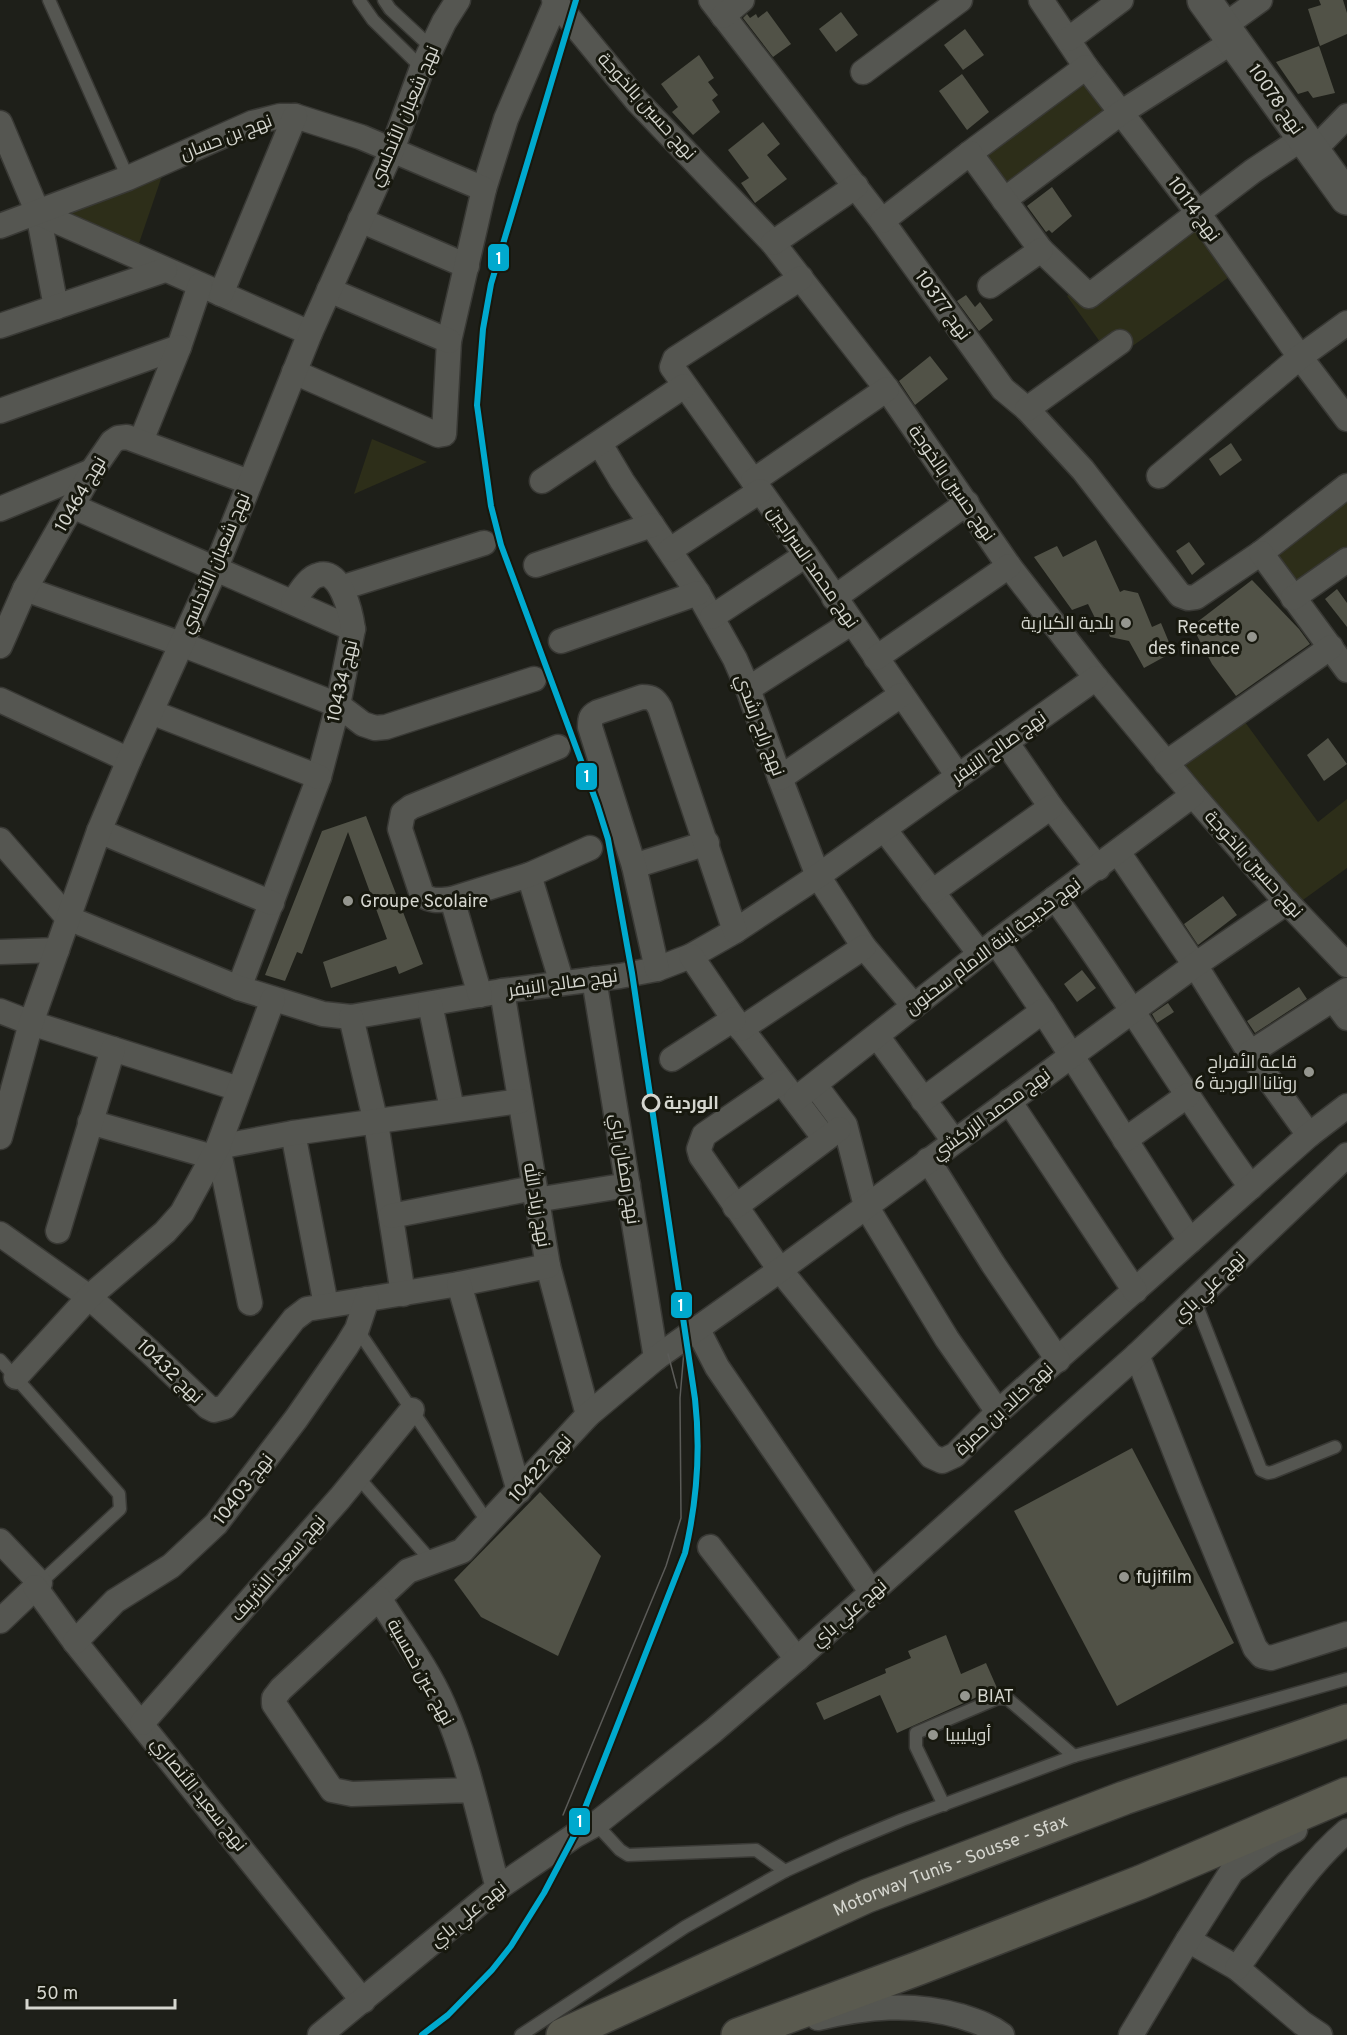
<svg xmlns="http://www.w3.org/2000/svg" width="1347" height="2035" viewBox="0 0 1347 2035" font-family="Overpass,Cairo,sans-serif">
	<rect width="100%" height="100%" fill="#1e1f19"/>
	<!-- green -->
	<g fill="#2d2e19">
		<path d="M1088,56L1133,119L1001,214L956,151Z"/>
		<path d="M163,173L136,252L61,217Z"/>
		<path d="M1197,203L1243,267L1113,360L1067,296Z"/>
		<path d="M372,439L427,462L354,494Z"/>
		<path d="M1347,475V549L1280,599L1245,552Z"/>
		<path d="M1234,707L1318,822L1347,799V868L1296,905L1167,754Z"/>
	</g>
	<!-- building -->
	<g fill="#515247">
		<path d="M1319,0H1343L1347,13V34L1320,46L1308,9L1321,5Z"/>
		<path d="M767,11L791,44L773,57L743,18L747,14L750,18L756,14L758,18Z"/>
		<path d="M841,12L858,35L836,52L819,29Z"/>
		<path d="M965,29L984,55L963,70L944,45Z"/>
		<path d="M1319,46L1335,93L1313,98L1308,91L1298,94L1276,62Z"/>
		<path d="M699,55L714,78L708,82L718,95L712,100L720,112L693,135L672,112L678,107L661,84Z"/>
		<path d="M962,74L989,112L967,130L939,91Z"/>
		<path d="M763,122L780,144L767,155L787,179L755,203L741,183L749,178L728,150Z"/>
		<path d="M1052,187L1072,216L1052,233L1049,230L1046,232L1027,206Z"/>
		<path d="M966,295L975,307L980,302L993,320L979,331L957,301Z"/>
		<path d="M930,356L948,379L915,405L899,381Z"/>
		<path d="M1231,443L1242,460L1220,476L1209,459Z"/>
		<path d="M1096,540L1120,592L1124,590L1138,593L1152,627L1161,623L1173,652L1144,668L1129,641L1110,637L1107,629L1101,630L1088,604L1072,610L1034,557L1057,546L1063,557Z"/>
		<path d="M1189,542L1205,564L1192,575L1176,551Z"/>
		<path d="M1252,580L1299,629L1310,644L1236,696L1212,664L1192,626Z"/>
		<path d="M1337,589L1347,603V627L1325,599Z"/>
		<path d="M1328,738L1347,764L1324,781L1307,755Z"/>
		<path d="M366,816L423,964L399,974L396,966L331,988L323,962L387,939L348,832L302,954L297,952L285,981L265,975L322,831Z"/>
		<path d="M1223,896L1237,915L1198,945L1184,924Z"/>
		<path d="M1082,970L1096,988L1077,1002L1064,984Z"/>
		<path d="M1299,987L1307,999L1255,1033L1247,1021Z"/>
		<path d="M1168,1003L1174,1012L1157,1023L1152,1014Z"/>
		<path d="M1132,1448L1234,1643L1117,1706L1014,1511Z"/>
		<path d="M540,1492L601,1556L558,1656L481,1617L454,1580Z"/>
		<path d="M946,1635L961,1674L986,1663L997,1688L897,1733L880,1695L824,1720L816,1703L886,1673L885,1669L911,1658L908,1651Z"/>
	</g>
	<g fill="none" stroke-linecap="round" stroke-linejoin="round">
		<defs>
			<g id="lane">
				<path d="M49,0L128,178"/>
				<path d="M359,0L373,20L422,68"/>
				<path d="M384,0L390,9L432,48"/>
				<path d="M1195,1301L1261,1470L1268,1473L1273,1472L1335,1447"/>
				<path d="M357,1329L489,1524"/>
				<path d="M0,1360L119,1494L120,1509L40,1583"/>
				<path d="M357,1476L433,1563"/>
				<path d="M944,1805L916,1747V1733L998,1698L1008,1699L1074,1756"/>
				<path d="M596,1824L620,1850L628,1855L756,1850L785,1871"/>
				<path d="M521,2035L685,1927L785,1871L842,1845L902,1820L1074,1756L1347,1679"/>
			</g>
			<g id="street">
				<path d="M554,0L637,101L773,243L887,389L1009,566L1096,678L1193,795L1283,898L1347,965"/>
				<path d="M711,0L882,221L1003,389L1027,409L1083,470L1180,595L1188,598L1196,597L1261,553L1347,486"/>
				<path d="M1041,0L1086,67L1198,213L1300,357L1347,419"/>
				<path d="M723,16L742,0"/>
				<path d="M1224,26L1260,0"/>
				<path d="M1069,39L1121,0"/>
				<path d="M863,72L960,0"/>
				<path d="M0,123L38,213L56,307"/>
				<path d="M1313,151L1347,116"/>
				<path d="M970,153L1086,67"/>
				<path d="M484,189L506,119L556,2"/>
				<path d="M1004,200L1122,112L1235,40"/>
				<path d="M38,213L310,333"/>
				<path d="M360,220L467,266"/>
				<path d="M882,221L970,153L1041,250L1089,296L1253,171L1303,138"/>
				<path d="M0,226L128,178L252,123L280,116H295L361,137L484,189L449,341L444,434L438,435L294,372"/>
				<path d="M773,243L856,186"/>
				<path d="M801,278L675,359L672,367L806,555L958,776"/>
				<path d="M990,286L1041,250"/>
				<path d="M329,290L449,341"/>
				<path d="M221,294L295,116"/>
				<path d="M0,326L165,270"/>
				<path d="M1027,409L1120,342"/>
				<path d="M0,411L179,347L200,285"/>
				<path d="M141,441L179,347"/>
				<path d="M600,444L622,481L698,593L735,659L748,689L780,778L818,876L864,947L914,1006"/>
				<path d="M1159,476L1300,357L1347,323"/>
				<path d="M542,481L684,386"/>
				<path d="M753,481L887,389"/>
				<path d="M72,506L353,629L338,705L319,777L239,988"/>
				<path d="M0,509L92,471"/>
				<path d="M670,550L760,491"/>
				<path d="M1261,553L1347,670"/>
				<path d="M536,565L652,525"/>
				<path d="M341,588L484,543"/>
				<path d="M25,589L181,644L338,705L363,724L375,728L386,727L534,679"/>
				<path d="M834,598L967,503"/>
				<path d="M1293,598L1347,560"/>
				<path d="M293,602C299,594 308,577 319,575C341,568 351,614 353,629"/>
				<path d="M712,617L806,555"/>
				<path d="M561,641L698,593"/>
				<path d="M0,646L25,589L92,471L112,442L118,438L127,437L249,482"/>
				<path d="M876,658L1009,566"/>
				<path d="M748,689L851,623"/>
				<path d="M0,700L129,760"/>
				<path d="M151,712L319,777"/>
				<path d="M1006,742L1051,807L1098,868"/>
				<path d="M1166,763L1331,647"/>
				<path d="M780,778L901,695"/>
				<path d="M884,829L980,954"/>
				<path d="M99,831L272,903"/>
				<path d="M0,840L68,918L239,988L323,1014L351,1017L502,991L620,976L657,969L691,956L735,931L818,876L1096,678"/>
				<path d="M1118,852L1195,965L1250,1053L1309,1135"/>
				<path d="M634,866L707,843"/>
				<path d="M529,875L562,983"/>
				<path d="M932,892L1051,807"/>
				<path d="M1055,898C1124,992 1182,1093 1251,1187"/>
				<path d="M452,899C440,900 432,902 422,895L400,829L403,813L411,807L558,747"/>
				<path d="M996,942L1043,1011L1190,1241"/>
				<path d="M0,952L57,950"/>
				<path d="M691,956L734,1019L825,1139"/>
				<path d="M657,969L634,866L590,727C590,719 590,716 598,712L642,697C652,697 655,699 660,708L735,931"/>
				<path d="M594,979L656,1358"/>
				<path d="M502,991L548,1266L588,1415"/>
				<path d="M480,995L452,899L529,875L590,848"/>
				<path d="M1333,999L1347,1018"/>
				<path d="M430,1004L452,1109"/>
				<path d="M0,1011L31,1023L239,1089"/>
				<path d="M351,1017L376,1123L403,1294"/>
				<path d="M741,1029L864,947"/>
				<path d="M877,1036L954,1141"/>
				<path d="M1250,1053L1347,990"/>
				<path d="M672,1059L734,1019"/>
				<path d="M781,1082L704,1135L699,1149L701,1156L780,1270L931,1456L942,1461L955,1455L998,1412L1309,1135L1347,1106"/>
				<path d="M815,1085L845,1125L866,1206L947,1339L998,1412"/>
				<path d="M796,1099L980,954L1193,795"/>
				<path d="M923,1100L1043,1011"/>
				<path d="M1009,1101L1135,1291"/>
				<path d="M90,1122L213,1157"/>
				<path d="M293,1133L326,1305"/>
				<path d="M0,1137L31,1023L99,831L129,760L215,570L310,333L392,150L422,68L444,22L458,0"/>
				<path d="M1125,1140L1188,1095"/>
				<path d="M928,1160L993,1264L1058,1360"/>
				<path d="M536,1200L628,1185"/>
				<path d="M735,1207L839,1129"/>
				<path d="M391,1216L534,1188"/>
				<path d="M58,1231L113,1049"/>
				<path d="M0,1234L89,1297L148,1350L208,1407L214,1410L225,1407L294,1319L307,1309L459,1284L548,1266"/>
				<path d="M459,1284L519,1491"/>
				<path d="M250,1303L218,1147L293,1133L520,1101"/>
				<path d="M697,1328L717,1367L872,1593"/>
				<path d="M1137,1355L1189,1487L1255,1648L1262,1656L1271,1658L1347,1634"/>
				<path d="M16,1377L89,1297L165,1232L182,1213L218,1147L273,999"/>
				<path d="M0,1541L40,1583L0,1621"/>
				<path d="M710,1547L797,1659"/>
				<path d="M35,1587L75,1642L363,2001"/>
				<path d="M379,1598L408,1571L462,1551L588,1415L656,1358L780,1270L1195,965L1287,902"/>
				<path d="M75,1642L115,1601L171,1566L216,1524L296,1419L346,1347L357,1329L367,1299"/>
				<path d="M142,1723L340,1498L412,1410"/>
				<path d="M471,1790L352,1794L332,1790L274,1704V1698L281,1689L379,1598C400,1632 427,1667 443,1704C469,1762 481,1827 498,1888"/>
				<path d="M1188,1940L1237,1968L1302,2023L1320,2035"/>
				<path d="M1237,1968C1270,1923 1305,1866 1347,1831"/>
				<path d="M818,2018C867,2007 911,2002 960,2016C975,2021 989,2025 1002,2035"/>
				<path d="M320,2035L498,1888L574,1836L596,1824L713,1731L797,1659L1137,1355L1347,1155"/>
				<path d="M1131,2035L1188,1940L1232,1871L1272,1842L1295,1830"/>
			</g>
			<path id="secondary" d="M1204,0L1347,198"/>
			<g id="highway">
				<path id="s1" d="M563,2035L867,1896L1124,1798L1347,1721"/>
				<path d="M738,2035L919,1968L1141,1882L1347,1794"/>
			</g>
		</defs>
		<!-- lane casing -->
		<use href="#lane" stroke="#393935" stroke-width="15"/>
		<!-- street casing -->
		<use href="#street" stroke="#393935" stroke-width="27"/>
		<!-- secondary casing -->
		<use href="#secondary" stroke="#393935" stroke-width="36"/>
		<!-- highway casing -->
		<use href="#highway" stroke="#393935" stroke-width="36"/>
		<!-- lane -->
		<use href="#lane" stroke="#555651" stroke-width="12"/>
		<!-- street -->
		<use href="#street" stroke="#555651" stroke-width="24"/>
		<!-- secondary -->
		<use href="#secondary" stroke="#555651" stroke-width="33"/>
		<!-- highway -->
		<use href="#highway" stroke="#5a5a4f" stroke-width="33"/>
		<!-- tram -->
		<g stroke="#5b5b58" stroke-width="1.5">
			<path d="M668,1354L677,1388"/>
			<path d="M563,1815L666,1566L681,1518L680,1398L685,1339"/>
		</g>
		<defs>
			<path id="rail-1" d="M422,2035L448,2015L492,1970L511,1946L544,1893L574,1836L685,1553C697,1501 701,1452 695,1399L632,973L608,839L597,804L501,545L491,506L477,405L483,329L491,284L576,0"/>
		</defs>
		<!-- rail-1 casing -->
		<use href="#rail-1" stroke="#17180e" stroke-width="10"/>
		<!-- rail-1 -->
		<use href="#rail-1" stroke="#00a9ce" stroke-width="6"/>
	</g>
	<!-- markers -->
	<g fill="#95968f" stroke="#17180e" stroke-width="2">
		<circle cx="1126" cy="623" r="6"/>
		<circle cx="1252" cy="637" r="6"/>
		<circle cx="348" cy="901" r="6"/>
		<circle cx="1309" cy="1072" r="6"/>
		<circle cx="1124" cy="1577" r="6"/>
		<circle cx="965" cy="1696" r="6"/>
		<circle cx="933" cy="1735" r="6"/>
	</g>
	<circle fill="#17180e" stroke="#d5d6cf" stroke-width="3" cx="651" cy="1103" r="8"/>
	<g text-anchor="middle" stroke-width="6" stroke-linejoin="round" paint-order="stroke">
		<!-- street labels -->
		<g font-size="18" fill="#d5d6cf" stroke="#17180e">
			<text transform="translate(1276 99) rotate(55)" y="6">نهج 10078</text>
			<text transform="translate(647 106) rotate(48)" y="6">نهج حسين بالخوجة</text>
			<text transform="translate(404 116) rotate(-67)" y="6">نهج شعبان الأندلسي</text>
			<text transform="translate(226 137) rotate(-21)" y="6">نهج بن حسان</text>
			<text transform="translate(1194 209) rotate(54)" y="6">نهج 10114</text>
			<text transform="translate(943 305) rotate(54)" y="6">نهج 10377</text>
			<text transform="translate(952 483) rotate(55)" y="6">نهج حسين بالخوجة</text>
			<text transform="translate(80 494) rotate(-60)" y="6">نهج 10464</text>
			<text transform="translate(215 563) rotate(-67)" y="6">نهج شعبان الأندلسي</text>
			<text transform="translate(813 567) rotate(55)" y="6">نهج محمد السراجين</text>
			<text transform="translate(342 681) rotate(-77)" y="6">نهج 10434</text>
			<text transform="translate(760 725) rotate(69)" y="6">نهج رابح رشدي</text>
			<text transform="translate(999 747) rotate(-35)" y="6">نهج صالح النيفر</text>
			<text transform="translate(1254 864) rotate(48)" y="6">نهج حسين بالخوجة</text>
			<text transform="translate(993 946) rotate(-37)" y="6">نهج خديجة إبنة الامام سحنون</text>
			<text transform="translate(563 983) rotate(-8)" y="6">نهج صالح النيفر</text>
			<text transform="translate(991 1114) rotate(-36)" y="6">نهج محمد الزركشي</text>
			<text transform="translate(625 1169) rotate(81)" y="6">نهج رمضان باي</text>
			<text transform="translate(537 1205) rotate(80)" y="6">نهج زياد الله</text>
			<text transform="translate(1209 1287) rotate(-44)" y="6">نهج علي باي</text>
			<text transform="translate(170 1371) rotate(44)" y="6">نهج 10432</text>
			<text transform="translate(1004 1409) rotate(-43)" y="6">نهج خالد بن حمزة</text>
			<text transform="translate(540 1468) rotate(-48)" y="6">نهج 10422</text>
			<text transform="translate(243 1489) rotate(-52)" y="6">نهج 10403</text>
			<text transform="translate(278 1568) rotate(-49)" y="6">نهج سعيد الشريف</text>
			<text transform="translate(849 1613) rotate(-41)" y="6">نهج علي باي</text>
			<text transform="translate(421 1672) rotate(61)" y="6">نهج عين خمسية</text>
			<text transform="translate(199 1794) rotate(51)" y="6">نهج سعيد الأنصاري</text>
			<text dy="6" stroke="none"><textPath href="#s1" startOffset="423">Motorway Tunis - Sousse - Sfax</textPath></text>
			<text transform="translate(468 1914) rotate(-39)" y="6">نهج علي باي</text>
		</g>
		<!-- poi labels -->
		<g font-size="18" fill="#d5d6cf" stroke="#17180e" text-anchor="start">
			<text x="1114" y="629" text-anchor="end">بلدية الكبارية</text>
			<text x="1240" y="633" text-anchor="end">Recette<tspan x="1240" dy="21">des finance</tspan></text>
			<text x="360" y="907">Groupe Scolaire</text>
			<text x="1297" y="1068" text-anchor="end">قاعة الأفراح<tspan x="1297" dy="21">روتانا الوردية 6</tspan></text>
			<text x="1136" y="1583">fujifilm</text>
			<text x="977" y="1702">BIAT</text>
			<text x="945" y="1741">أويليبيا</text>
		</g>
		<!-- stop labels -->
		<g font-size="18" font-weight="bold" fill="#d5d6cf" stroke="#17180e" text-anchor="start">
			<text x="664" y="1109">الوردية</text>
		</g>
	</g>
	<g stroke="#17180e" stroke-width="2">
		<rect x="487" y="243" width="23" height="29" rx="6" fill="#00a9ce"/>
		<rect x="575" y="762" width="23" height="29" rx="6" fill="#00a9ce"/>
		<rect x="670" y="1291" width="23" height="28" rx="6" fill="#00a9ce"/>
		<rect x="568" y="1807" width="23" height="29" rx="6" fill="#00a9ce"/>
	</g>
	<g font-size="16" text-anchor="middle" font-weight="bold" fill="#fff">
		<text x="499" y="264">1</text>
		<text x="587" y="782">1</text>
		<text x="681" y="1311">1</text>
		<text x="580" y="1827">1</text>
	</g>
	<!-- scale -->
	<path d="M27 1999v9h148v-9" fill="none" stroke="#d5d6cf" stroke-width="3"/>
	<text x="36" y="1999" font-size="18" fill="#d5d6cf" stroke="#17180e" stroke-width="4.5" paint-order="stroke">50 m</text>
</svg>
